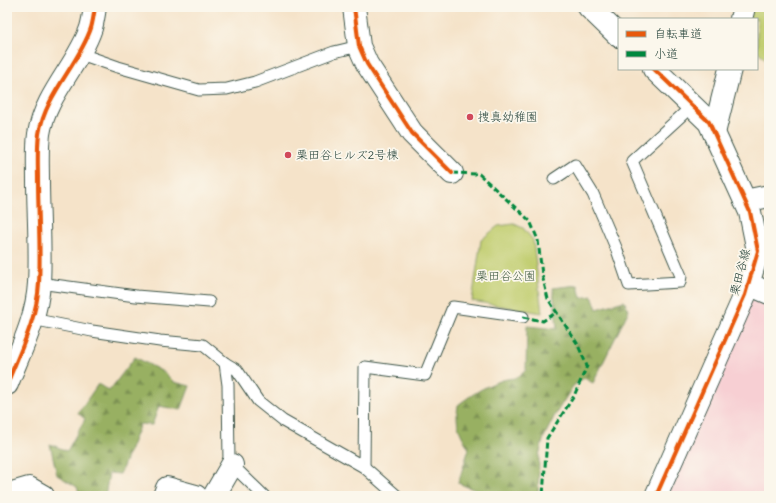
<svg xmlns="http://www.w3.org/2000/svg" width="776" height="503" viewBox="0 0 776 503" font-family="Delius,'Klee One',sans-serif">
	<defs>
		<pattern id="forest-firs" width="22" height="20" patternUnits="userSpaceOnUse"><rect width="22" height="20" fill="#98b062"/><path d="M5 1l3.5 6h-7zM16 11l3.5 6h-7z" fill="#7b9052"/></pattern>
	</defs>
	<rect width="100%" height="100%" fill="#fbf7ec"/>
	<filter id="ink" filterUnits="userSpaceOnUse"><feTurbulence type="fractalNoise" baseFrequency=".025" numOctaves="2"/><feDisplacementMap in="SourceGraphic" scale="8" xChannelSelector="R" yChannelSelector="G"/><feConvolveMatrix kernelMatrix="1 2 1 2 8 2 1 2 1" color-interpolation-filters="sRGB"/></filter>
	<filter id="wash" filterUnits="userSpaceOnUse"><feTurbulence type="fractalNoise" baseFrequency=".012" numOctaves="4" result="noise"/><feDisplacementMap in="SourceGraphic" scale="16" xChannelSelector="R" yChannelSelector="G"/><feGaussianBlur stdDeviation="0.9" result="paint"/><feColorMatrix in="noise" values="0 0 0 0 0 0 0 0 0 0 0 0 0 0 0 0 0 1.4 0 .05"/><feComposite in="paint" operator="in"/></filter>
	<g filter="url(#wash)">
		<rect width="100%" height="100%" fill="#f5e3c9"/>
		<!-- built -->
		<path fill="#f7cfd3" d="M754,291L769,298V496H663Z"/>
		<!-- forest -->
		<g fill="url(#forest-firs)" stroke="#5c764b">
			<path d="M578,285L581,298L592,296L597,309L624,301L629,310L593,383L584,378L573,386L555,415L544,437L539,455L538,496H490L458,483L469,449C459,431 455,425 458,405C471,395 485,386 500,381C514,376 514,382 526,370L527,326L557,329L553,288Z"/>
			<path d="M135,357L165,373L174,382L190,386L181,410L159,406L152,425L140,424L120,474L109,473L105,496H80L77,487L57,475L50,444L67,451L85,419L78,413L98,384L109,391Z"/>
		</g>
		<!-- green -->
		<g fill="#c1cd6f" stroke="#708552">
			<path d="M744,7H769V63L757,50V19H741Z"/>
			<path d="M514,224L523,228L533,240L542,313L472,301L481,240L498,226Z"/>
		</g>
	</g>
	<g filter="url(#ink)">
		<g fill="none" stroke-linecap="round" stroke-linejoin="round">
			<defs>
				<g id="lane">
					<path d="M78,53L118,67L199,90L227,89L255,82L334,52L359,46"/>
					<path d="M554,179L575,165L593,194L617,250L629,285L680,282L681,276L632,161L692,106"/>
					<path d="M39,283L136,296L209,302"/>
					<path d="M32,319L92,331L160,341L203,345L225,363L237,370L258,401L283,421L364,467L397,496"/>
					<path d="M225,363L228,385L229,462L264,496"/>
					<path d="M364,467L365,367L425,375L453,307L523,317"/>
				</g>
				<g id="street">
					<path d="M354,7L359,46L367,64L412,133L452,173"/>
					<path d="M589,7L619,36"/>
					<path d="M741,19L744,7"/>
					<path d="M654,69L709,122L750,212L758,251L745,295L656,496"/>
					<path d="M714,133L730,69"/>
					<path d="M745,201L769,196"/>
					<path d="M748,284L769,293"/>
					<path d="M7,384C20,351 37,319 39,283C41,249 38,214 38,180C38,165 37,149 39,134C45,95 79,64 91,28C93,21 94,14 95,7"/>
					<path d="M10,496L12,493L29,488L43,496"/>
					<path d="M164,496L167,488L196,496"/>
					<path d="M214,496L232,465"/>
				</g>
			</defs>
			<!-- lane casing -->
			<use href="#lane" stroke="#3f564a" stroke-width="13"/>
			<!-- street casing -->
			<use href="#street" stroke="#3f564a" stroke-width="24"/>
			<!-- lane -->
			<use href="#lane" stroke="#fff" stroke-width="11"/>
			<!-- street -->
			<use href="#street" stroke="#fff" stroke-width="22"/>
			<!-- quiet -->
			<g stroke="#00873e" stroke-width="3" stroke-dasharray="6 3" stroke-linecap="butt">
				<path d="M452,173L479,174L530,221L538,240L542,275L548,299L577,343L587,366L574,396L547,438L543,496"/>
				<path d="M523,317L543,321L557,312"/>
			</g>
			<defs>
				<g id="cycleway">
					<path d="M354,7L359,46L367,64L412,133L452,173"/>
					<path d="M654,69L709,122L750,212L758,251L745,295L656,496"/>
					<path d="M7,384C20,351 37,319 39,283C41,249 38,214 38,180C38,165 37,149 39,134C45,95 79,64 91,28C93,21 94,14 95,7"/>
				</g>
			</defs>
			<!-- cycleway casing -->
			<use href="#cycleway" stroke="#fbf7ec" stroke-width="6"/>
			<!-- cycleway -->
			<use href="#cycleway" stroke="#e8590c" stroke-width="4"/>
		</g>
	</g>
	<!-- markers -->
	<g fill="#d1495b" stroke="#fbf7ec" stroke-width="1.5">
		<circle cx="470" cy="117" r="4"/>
		<circle cx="288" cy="155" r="4"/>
	</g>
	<g text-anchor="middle" stroke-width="3.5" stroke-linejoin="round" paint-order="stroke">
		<!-- poi labels -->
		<g font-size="12" fill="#1f3d34" stroke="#fbf7ec" text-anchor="start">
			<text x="478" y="121">捜真幼稚園</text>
			<text x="296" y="159">栗田谷ヒルズ2号棟</text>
		</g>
		<!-- street labels -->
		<g font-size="12" fill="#1f3d34" stroke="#fbf7ec">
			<text transform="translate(740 272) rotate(-75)" y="4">栗田谷線</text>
		</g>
		<!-- park labels -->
		<g font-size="12" fill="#3f5a40" stroke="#fbf7ec">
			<text x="506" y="280">栗田谷公園</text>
		</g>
	</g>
	<!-- margin -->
	<rect width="776" height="503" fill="none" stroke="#fbf7ec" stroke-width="24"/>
	<!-- legend -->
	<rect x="618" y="18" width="140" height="52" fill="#fbf7ec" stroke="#a3ada2"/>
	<rect x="626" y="31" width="20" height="6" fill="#e8590c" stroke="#a3ada2"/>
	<text x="654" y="38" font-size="12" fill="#1f3d34">自転車道</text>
	<rect x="626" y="51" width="20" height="6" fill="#00873e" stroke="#a3ada2"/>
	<text x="654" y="58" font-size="12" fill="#1f3d34">小道</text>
</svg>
